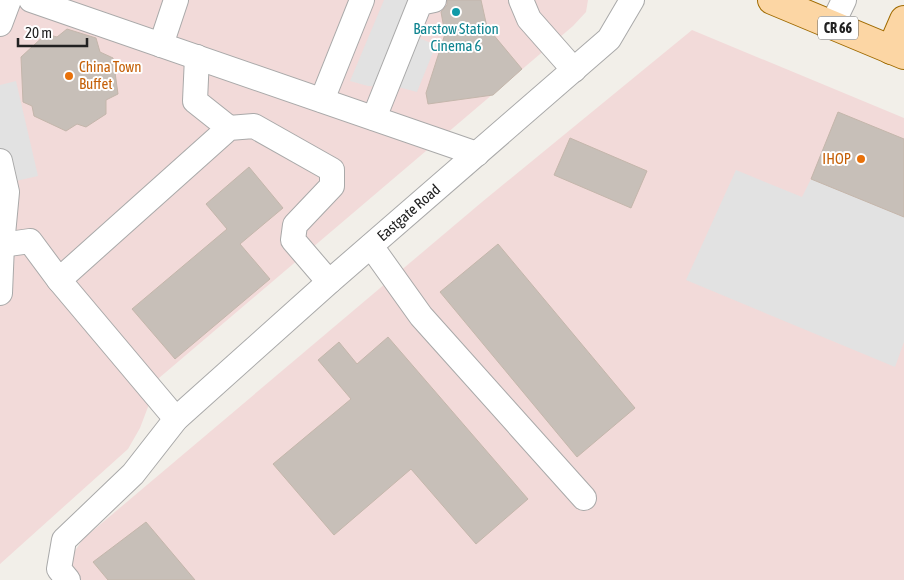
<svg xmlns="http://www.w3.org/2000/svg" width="904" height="580" viewBox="0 0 904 580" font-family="'Asap Condensed',sans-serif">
	<rect width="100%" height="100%" fill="#f2efe9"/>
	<!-- commercial -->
	<g fill="#f2dad9">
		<path d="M0,0H588L586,12L573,26L159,378L140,428L128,449L0,564Z"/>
		<path d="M692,30L904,118V580H55L83,539L482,202Z"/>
	</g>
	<!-- parking -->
	<g fill="#e2e2e2">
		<path d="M384,0H412L419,38L436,45L417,92L398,87L368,86L350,81Z"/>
		<path d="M16,81L38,176L7,183L0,150V85Z"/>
		<path d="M736,170L802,197L811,179L904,217V342L895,367L686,280Z"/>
	</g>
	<!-- building -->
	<g fill="#c7bfb8" stroke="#c4b6ab">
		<path d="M447,0H481L487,27L522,69L493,95L428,104L426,93L445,34L441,12L447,5Z"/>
		<path d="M67,29L96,38L100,52L113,58L118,94L106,100V114L86,127L77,124L66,131L34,116L32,106L23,102L21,57L46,34L57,37Z"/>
		<path d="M838,112L904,139V217L811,179Z"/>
		<path d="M570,138L647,171L631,208L554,175Z"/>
		<path d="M249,167L283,208L240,244L270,279L175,359L132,309L227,229L206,204Z"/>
		<path d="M498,244L635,408L577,457L440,292Z"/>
		<path d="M388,337L528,499L476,544L411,469L334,535L273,464L351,399L318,360L339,342L357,364Z"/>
		<path d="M146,522L195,580H108L93,562Z"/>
	</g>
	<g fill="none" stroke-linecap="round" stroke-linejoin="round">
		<defs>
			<g id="minor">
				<path d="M31,0L477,154"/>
				<path d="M521,0L529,19L574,70"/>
				<path d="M0,24L9,0"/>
				<path d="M832,25L844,0"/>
				<path d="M161,45L176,0"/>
				<path d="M197,57L195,101L229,128"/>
				<path d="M322,100L362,0"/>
				<path d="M374,118L420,3L434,0"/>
				<path d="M0,161L7,192L2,245L0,293"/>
				<path d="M2,245L30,241L59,280L229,128L254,126L332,170V186L295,225L293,240L329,282"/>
				<path d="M371,246L421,316L584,498"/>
				<path d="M59,280L176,419"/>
				<path id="s1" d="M68,580L59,569L64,540L133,474L176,419L329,282L609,39L632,0"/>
			</g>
			<g id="major">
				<path d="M772,0L904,55"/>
				<path d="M891,50L904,20"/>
			</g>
		</defs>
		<!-- minor casing -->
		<use href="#minor" stroke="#a9a9a9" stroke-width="26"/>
		<!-- major casing -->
		<use href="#major" stroke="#a06b00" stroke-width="30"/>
		<!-- minor -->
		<use href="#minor" stroke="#fff" stroke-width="24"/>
		<!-- major -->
		<use href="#major" stroke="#fcd6a4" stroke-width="28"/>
	</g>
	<!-- markers -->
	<circle fill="#0f9aa8" stroke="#fff" stroke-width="2" cx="456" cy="12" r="5"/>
	<g fill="#e8710a" stroke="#fff" stroke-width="2">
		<circle cx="69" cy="76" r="5"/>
		<circle cx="861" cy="159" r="5"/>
	</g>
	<g text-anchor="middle" stroke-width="4" stroke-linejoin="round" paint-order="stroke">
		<!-- shield labels -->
		<rect fill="#fff" stroke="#646464" stroke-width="1" x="818" y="16.5" width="40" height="23" rx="4"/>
		<g font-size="14" font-weight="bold" fill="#222">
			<text x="838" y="33">CR 66</text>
		</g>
		<!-- culture labels -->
		<g font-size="15" fill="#0d838f" stroke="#fff">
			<text x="456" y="34">Barstow Station<tspan x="456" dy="17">Cinema 6</tspan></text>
		</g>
		<!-- food labels -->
		<g font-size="15" fill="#c56008" stroke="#fff" text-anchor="start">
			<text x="79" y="72">China Town<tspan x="79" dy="17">Buffet</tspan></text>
			<text x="851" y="164" text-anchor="end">IHOP</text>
		</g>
		<!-- street labels -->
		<g font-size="15" fill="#222" stroke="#fff">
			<text dy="5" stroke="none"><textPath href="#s1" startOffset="520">Eastgate Road</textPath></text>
		</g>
	</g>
	<!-- scale -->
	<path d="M18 38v8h69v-8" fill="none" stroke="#222222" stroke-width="2.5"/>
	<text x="25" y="38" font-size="15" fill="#222222" stroke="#ffffff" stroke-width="4" paint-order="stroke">20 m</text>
</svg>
